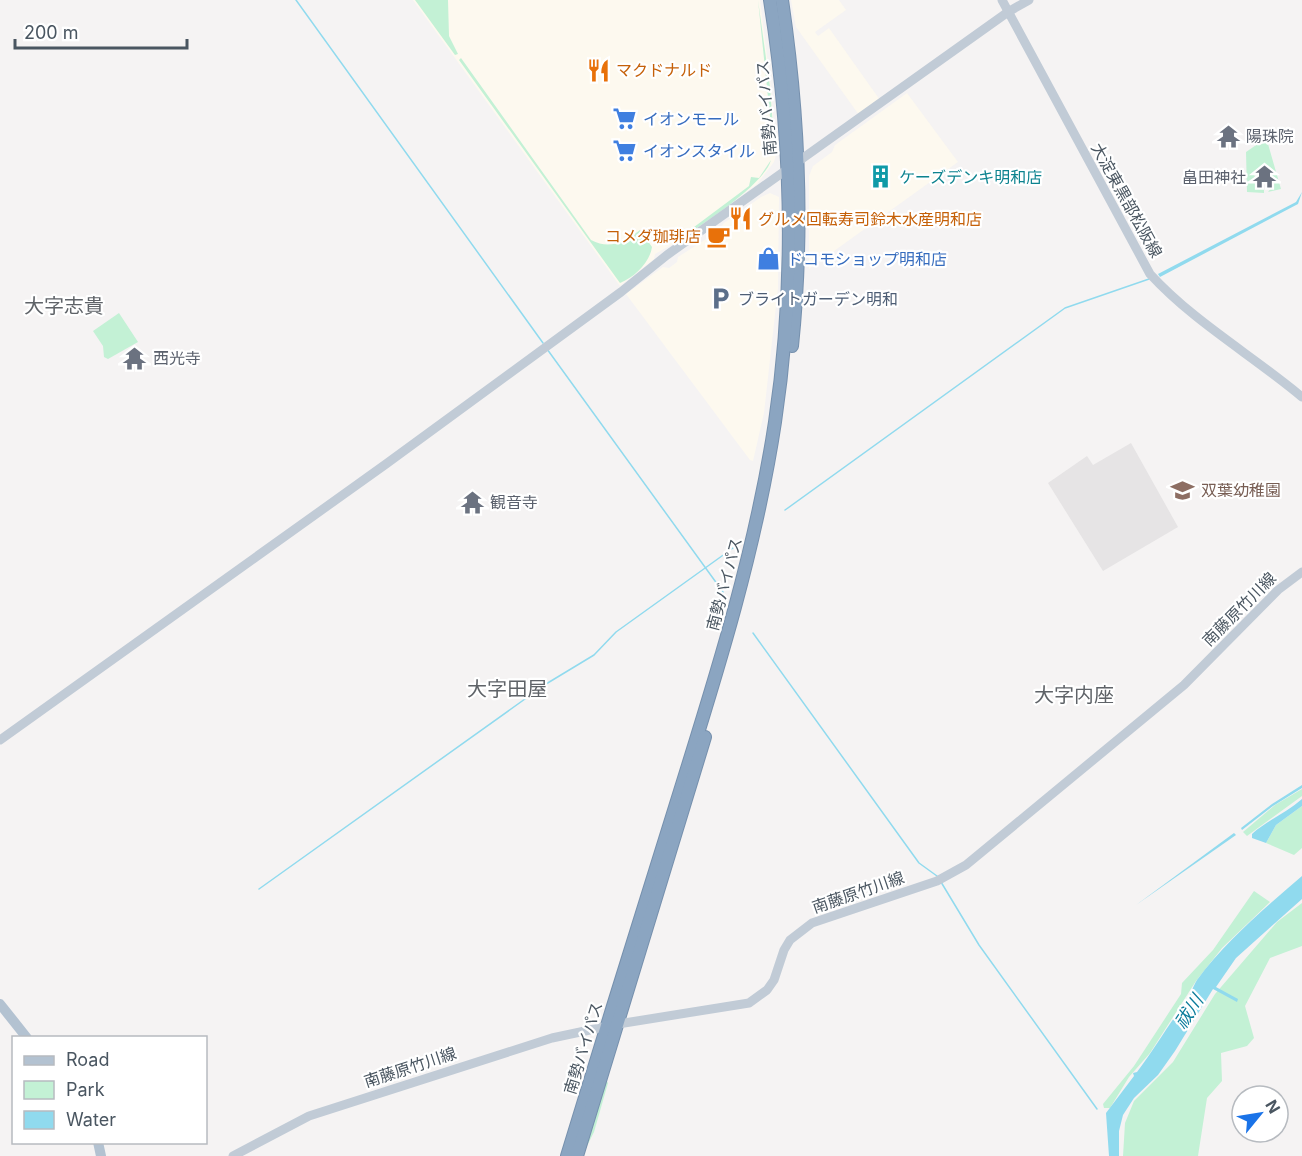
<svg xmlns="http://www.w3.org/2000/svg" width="1302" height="1156" viewBox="0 0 1302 1156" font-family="Inter,'Noto Sans JP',sans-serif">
	<rect width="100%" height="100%" fill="#f5f3f3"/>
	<!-- commercial -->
	<g fill="#fdf9ef">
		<path d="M413,0H760L771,88L776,155L774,162L757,184L680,240L655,254L654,259L620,286Z"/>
		<path d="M791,0H839L846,10L815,32L818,36L829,28L880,100L859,115L796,27Z"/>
		<path d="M907,93L958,162L809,269V176L813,166L832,152L835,145Z"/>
		<path d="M770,193L779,197L778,288L764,413L753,461L750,460L626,294L663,267L669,268L677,262L678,257L717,232L724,223L761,197Z"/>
	</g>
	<!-- education -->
	<path fill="#e6e4e5" d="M1131,443L1178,527L1103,571L1048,483L1087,456L1093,465Z"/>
	<!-- green -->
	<g fill="#c3f1d5">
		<path d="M415,0H448L449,36L458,54L455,55Z"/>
		<path d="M758,0L770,87L775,153H771L773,146Z"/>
		<path d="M461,58L591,240C610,250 624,242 640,230L652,247C650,262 635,277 620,283L459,60Z"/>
		<path d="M1262,141L1268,144L1281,189L1268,192L1272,187L1271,176L1267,169L1254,173L1255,178L1264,186V193L1247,192L1246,152Z"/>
		<path d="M771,160C765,184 697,229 674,242L741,192L749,186L751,177L759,178Z"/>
		<path d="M119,313L138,342L108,359L104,357L103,346L93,331Z"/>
		<path d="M1302,789V796L1247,836L1243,832L1275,805Z"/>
		<path d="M1302,806V848L1294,855L1266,843L1276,825Z"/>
		<path d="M1254,891L1270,902L1222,948L1196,981L1150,1053L1129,1077L1110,1108H1104L1103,1104L1134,1066L1181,994L1182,983L1213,950Z"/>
		<path d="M1302,903V946L1270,958L1245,1006L1254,1038L1247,1046L1221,1053L1222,1081L1207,1098L1198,1156H1123L1125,1123L1134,1101L1173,1062L1215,994L1277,922Z"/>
		<path d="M606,1080L608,1083L594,1132L582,1156Z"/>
	</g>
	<!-- water -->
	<g fill="#90daee">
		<path d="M1302,192L1298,204L1160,277L1158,274L1296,202Z"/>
		<path d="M1302,785V788L1273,806L1242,830L1241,828L1272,804Z"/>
		<path d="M1302,799V806L1276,825L1266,843L1252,838V834C1268,820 1286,813 1302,799Z"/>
		<path d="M1234,833L1236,835L1136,905Z"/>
		<path d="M1302,876V899L1236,958L1216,987L1238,999L1237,1002L1213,989L1175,1051L1158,1075L1134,1098L1123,1115L1119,1131V1156H1109L1106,1113L1134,1076L1133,1073L1137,1072C1154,1050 1167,1026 1184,1005C1190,997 1192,988 1197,980C1226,941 1265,908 1302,876Z"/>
	</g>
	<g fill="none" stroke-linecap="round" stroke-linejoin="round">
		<!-- stream -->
		<g stroke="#90daee" stroke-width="1.5">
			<path d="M296,0L543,343"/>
			<path d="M547,349L723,592"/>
			<path d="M785,510L1065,308L1149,279"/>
			<path d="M753,633L919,863L937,876"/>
			<path d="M941,882L979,945L1097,1109"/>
			<path d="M259,889L546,684L594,655L616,632L733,548"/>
		</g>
		<defs>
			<g id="highway">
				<path d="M782,0C799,115 804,230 792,346"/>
				<path d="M567,1156C604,1034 642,913 680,791C718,670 756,548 775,422C796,282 792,139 770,0"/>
				<path d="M577,1156L705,737"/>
			</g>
		</defs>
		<!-- highway casing -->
		<use href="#highway" stroke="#7690ad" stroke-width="14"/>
		<!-- secondary -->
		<g stroke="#c1cbd6" stroke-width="9">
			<path d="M1002,0L1150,274C1194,322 1252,355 1302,397"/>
			<path d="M0,740L386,464L621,292L667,255L1008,12L1029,0"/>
			<path d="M233,1156L309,1116L552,1038L618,1024L749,1003L767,990L774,980L784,950L790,940L812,923L937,881L966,865L1184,685L1278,590L1302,572"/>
		</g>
		<!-- primary -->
		<g stroke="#b3c2d1" stroke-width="10">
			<path d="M0,1004L27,1038"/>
			<path d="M98,1142L101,1156"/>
		</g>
		<!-- highway -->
		<use href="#highway" stroke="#8ba5c1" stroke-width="12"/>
	</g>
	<!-- icons -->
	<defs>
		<symbol id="restaurant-bare" viewBox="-9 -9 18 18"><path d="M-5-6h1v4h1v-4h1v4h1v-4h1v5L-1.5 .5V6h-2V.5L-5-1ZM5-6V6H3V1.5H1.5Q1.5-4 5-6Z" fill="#e8710a" stroke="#fff" stroke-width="2.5" paint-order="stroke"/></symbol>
		<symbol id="supermarket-bare" viewBox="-9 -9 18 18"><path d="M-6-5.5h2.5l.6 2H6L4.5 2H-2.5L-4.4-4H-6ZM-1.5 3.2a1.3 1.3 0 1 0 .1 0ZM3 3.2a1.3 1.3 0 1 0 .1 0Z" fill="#3f7fe0" stroke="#fff" stroke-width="2.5" paint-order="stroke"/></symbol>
		<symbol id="temple-bare" viewBox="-9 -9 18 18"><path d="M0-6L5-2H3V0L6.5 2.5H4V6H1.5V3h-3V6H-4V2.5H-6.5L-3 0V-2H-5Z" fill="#6b7280" stroke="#fff" stroke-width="2.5" paint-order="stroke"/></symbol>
		<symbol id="building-bare" viewBox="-9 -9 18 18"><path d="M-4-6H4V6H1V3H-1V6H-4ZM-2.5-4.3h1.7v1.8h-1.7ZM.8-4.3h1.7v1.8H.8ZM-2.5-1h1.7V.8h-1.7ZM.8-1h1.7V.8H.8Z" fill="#0f9aa8" stroke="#fff" stroke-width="2.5" paint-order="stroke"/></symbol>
		<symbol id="cafe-bare" viewBox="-9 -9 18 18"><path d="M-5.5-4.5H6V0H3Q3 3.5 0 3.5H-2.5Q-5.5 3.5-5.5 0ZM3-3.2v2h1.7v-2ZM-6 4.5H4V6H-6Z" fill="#e8710a" stroke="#fff" stroke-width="2.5" paint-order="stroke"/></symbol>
		<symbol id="shop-bare" viewBox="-9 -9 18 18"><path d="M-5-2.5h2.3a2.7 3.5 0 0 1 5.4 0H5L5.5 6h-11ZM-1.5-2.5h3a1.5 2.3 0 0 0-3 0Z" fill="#3f7fe0" stroke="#fff" stroke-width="2.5" paint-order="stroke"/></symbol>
		<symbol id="parking-bare" viewBox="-9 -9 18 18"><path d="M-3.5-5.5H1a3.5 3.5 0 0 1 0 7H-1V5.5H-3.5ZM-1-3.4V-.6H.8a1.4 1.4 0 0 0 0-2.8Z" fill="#5c6f8a" stroke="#fff" stroke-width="2.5" paint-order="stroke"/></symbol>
		<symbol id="school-bare" viewBox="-9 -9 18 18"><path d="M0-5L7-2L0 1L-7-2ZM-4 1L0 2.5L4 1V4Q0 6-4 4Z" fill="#8d6e63" stroke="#fff" stroke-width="2.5" paint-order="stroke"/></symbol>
	</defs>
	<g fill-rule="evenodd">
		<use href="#restaurant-bare" x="582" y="54" width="33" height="33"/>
		<use href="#supermarket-bare" x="608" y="102" width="33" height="33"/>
		<use href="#temple-bare" x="1212" y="120" width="33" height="33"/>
		<use href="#supermarket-bare" x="608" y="134" width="33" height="33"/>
		<use href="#building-bare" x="864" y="160" width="33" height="33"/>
		<use href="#temple-bare" x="1248" y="160" width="33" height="33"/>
		<use href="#restaurant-bare" x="724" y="202" width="33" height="33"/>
		<use href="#cafe-bare" x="702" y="220" width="33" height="33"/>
		<use href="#shop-bare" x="752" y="242" width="33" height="33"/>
		<use href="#parking-bare" x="704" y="282" width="33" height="33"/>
		<use href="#temple-bare" x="118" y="342" width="33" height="33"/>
		<use href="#school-bare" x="1166" y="474" width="33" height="33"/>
		<use href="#temple-bare" x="456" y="486" width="33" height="33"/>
	</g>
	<g text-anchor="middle" stroke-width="4.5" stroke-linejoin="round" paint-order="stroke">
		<!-- food labels -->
		<g font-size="16" fill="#c56008" stroke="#fff" text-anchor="start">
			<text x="616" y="76">マクドナルド</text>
			<text x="758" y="225">グルメ回転寿司鈴木水産明和店</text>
			<text x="701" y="242" text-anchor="end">コメダ珈琲店</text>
		</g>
		<!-- street labels -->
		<g font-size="16" fill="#4a5661" stroke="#fff">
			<text transform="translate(766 108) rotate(-95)" y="6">南勢バイパス</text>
			<text transform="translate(1127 200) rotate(61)" y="6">大淀東黒部松阪線</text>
			<text transform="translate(724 584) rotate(-75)" y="6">南勢バイパス</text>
			<text transform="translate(1239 609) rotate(-45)" y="6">南藤原竹川線</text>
			<text transform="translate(858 892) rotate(-19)" y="6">南藤原竹川線</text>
			<text transform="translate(583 1048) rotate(-73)" y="6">南勢バイパス</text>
			<text transform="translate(410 1067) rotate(-18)" y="6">南藤原竹川線</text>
		</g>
		<!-- shop labels -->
		<g font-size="16" fill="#366cbe" stroke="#fff" text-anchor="start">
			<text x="643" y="125">イオンモール</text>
			<text x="643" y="157">イオンスタイル</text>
			<text x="787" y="265">ドコモショップ明和店</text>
		</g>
		<!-- worship labels -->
		<g font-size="16" fill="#5b616d" stroke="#fff" text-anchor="start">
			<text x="1246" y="142">陽珠院</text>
			<text x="1246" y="183" text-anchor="end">畠田神社</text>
			<text x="153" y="364">西光寺</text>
			<text x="490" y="508">観音寺</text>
		</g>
		<!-- culture labels -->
		<g font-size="16" fill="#0d838f" stroke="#fff" text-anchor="start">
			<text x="899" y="183">ケーズデンキ明和店</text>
		</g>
		<!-- service labels -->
		<g font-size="16" fill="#4e5e75" stroke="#fff" text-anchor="start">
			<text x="738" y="305">ブライトガーデン明和</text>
		</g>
		<!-- education labels -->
		<g font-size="16" fill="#785e54" stroke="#fff" text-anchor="start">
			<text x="1201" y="496">双葉幼稚園</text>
		</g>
		<!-- water labels -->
		<g font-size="18" font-style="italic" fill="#0c7c9b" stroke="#fff">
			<text transform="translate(1189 1012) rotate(-57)" y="6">祓川</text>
		</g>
		<!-- quarter labels -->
		<g font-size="20" fill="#5f6368" stroke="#fff">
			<text x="64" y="313">大字志貴</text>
			<text x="507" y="696">大字田屋</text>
			<text x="1074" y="702">大字内座</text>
		</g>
	</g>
	<!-- legend -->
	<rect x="12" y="1036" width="195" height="108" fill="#ffffff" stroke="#b7bbc0" stroke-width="1.5"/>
	<rect x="24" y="1056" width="30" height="9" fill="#b3c2d1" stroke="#b7bbc0" stroke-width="1.5"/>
	<text x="66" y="1066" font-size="18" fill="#4a5661">Road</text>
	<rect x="24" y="1081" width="30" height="18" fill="#c3f1d5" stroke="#b7bbc0" stroke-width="1.5"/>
	<text x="66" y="1096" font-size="18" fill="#4a5661">Park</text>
	<rect x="24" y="1111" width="30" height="18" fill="#90daee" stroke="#b7bbc0" stroke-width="1.5"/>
	<text x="66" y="1126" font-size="18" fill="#4a5661">Water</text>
	<!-- north arrow -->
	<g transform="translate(1260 1114) rotate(60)"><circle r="28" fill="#ffffff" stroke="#b7bbc0" stroke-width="1.5"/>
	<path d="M0-4.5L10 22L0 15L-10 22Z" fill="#1a73e8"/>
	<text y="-9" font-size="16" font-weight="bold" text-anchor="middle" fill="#4a5661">N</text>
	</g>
	<!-- scale -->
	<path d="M15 39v9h172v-9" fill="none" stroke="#4a5661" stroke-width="3"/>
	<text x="24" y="39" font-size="18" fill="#4a5661" stroke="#ffffff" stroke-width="4.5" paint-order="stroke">200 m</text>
</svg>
